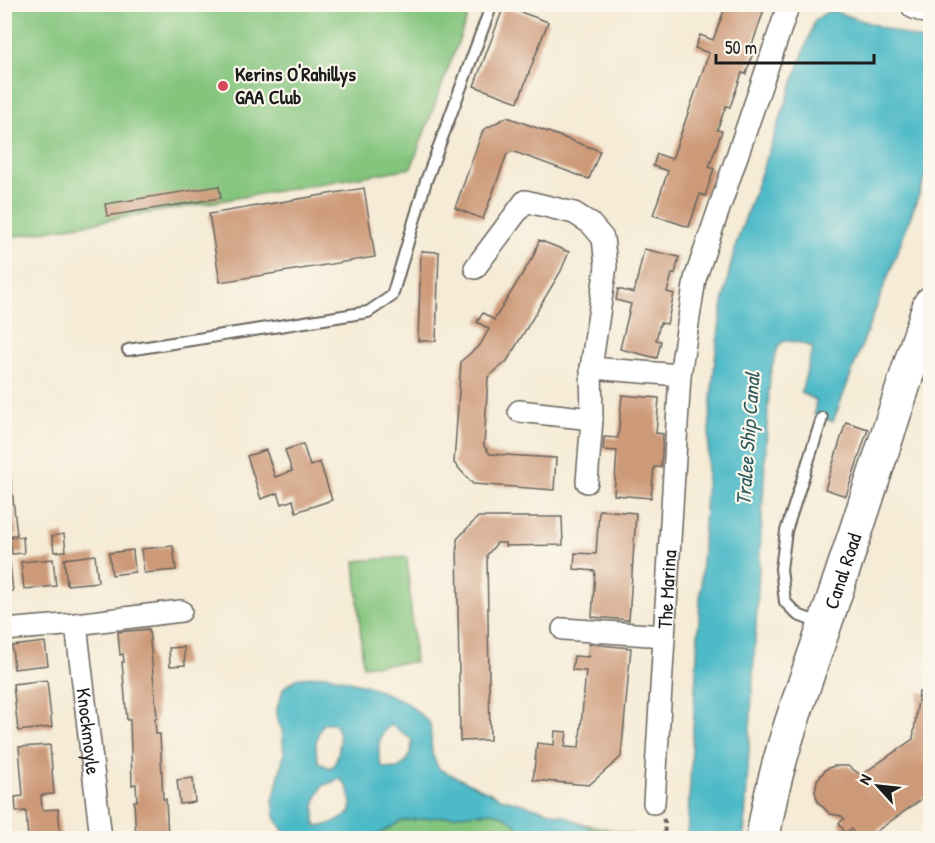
<svg xmlns="http://www.w3.org/2000/svg" width="935" height="843" viewBox="0 0 935 843" font-family="'Patrick Hand',sans-serif">
	<rect width="100%" height="100%" fill="#fbf7ec"/>
	<filter id="ink" filterUnits="userSpaceOnUse"><feTurbulence type="fractalNoise" baseFrequency=".0167" numOctaves="2"/><feDisplacementMap in="SourceGraphic" scale="12" xChannelSelector="R" yChannelSelector="G"/><feConvolveMatrix kernelMatrix="1 2 1 2 8 2 1 2 1" color-interpolation-filters="sRGB"/></filter>
	<filter id="wash" filterUnits="userSpaceOnUse"><feTurbulence type="fractalNoise" baseFrequency=".008" numOctaves="4" result="noise"/><feDisplacementMap in="SourceGraphic" scale="24" xChannelSelector="R" yChannelSelector="G"/><feGaussianBlur stdDeviation="1.35" result="paint"/><feColorMatrix in="noise" values="0 0 0 0 0 0 0 0 0 0 0 0 0 0 0 0 0 1.4 0 .05"/><feComposite in="paint" operator="in"/></filter>
	<g filter="url(#wash)">
		<rect width="100%" height="100%" fill="#f5ebd6"/>
		<!-- green -->
		<g fill="#84c57e" stroke="#50704d" stroke-width="1.5">
			<path d="M4,5H472L411,168L5,238Z"/>
			<path d="M407,557L415,662L363,666L355,561Z"/>
			<path d="M418,788L631,834V838H350Z"/>
		</g>
		<!-- water -->
		<g fill="#4dbac7" stroke="#346b72" stroke-width="1.5" fill-rule="evenodd">
			<path d="M830,10L930,43V165L833,422L814,414L816,400L801,393L813,347C775,335 781,339 770,374L744,838H687L711,399C716,347 722,295 736,244L815,20Z"/>
			<path d="M327,675L368,686L406,702L430,723L432,754L439,769L501,798L565,816L592,829L593,837L525,838C516,823 508,815 490,812L401,821L373,838H288L276,820L273,801L284,754L282,730L277,720V708L284,687L300,677ZM331,722C344,731 340,753 333,767H328L319,763C314,747 315,738 323,724ZM392,725L412,740C411,760 403,773 382,767C377,754 376,732 392,725ZM340,779C351,788 351,798 351,812C342,820 327,827 315,826V802L322,786Z"/>
		</g>
		<g id="blocks">
			<!-- building -->
			<g fill="#cd9a79">
				<path d="M726,5H747L764,10L752,45L755,46L746,74L742,73L730,107L726,106L717,130L722,131L709,167L714,169L705,196L700,194L689,227L653,215L668,171L653,166L657,154L672,159L709,53L695,48L700,35L713,40Z"/>
				<path d="M504,6L548,22L518,102L474,86Z"/>
				<path d="M507,117L600,151L589,179L512,151L507,154L483,219L455,208L483,130Z"/>
				<path d="M219,186L221,198L107,216L105,204Z"/>
				<path d="M364,188L375,257L220,282L209,214Z"/>
				<path d="M539,240L569,252L561,271L507,361L488,377L484,446L490,454L556,458L554,490L473,484L454,463L461,361L480,345L489,329L477,322L483,313L494,320L534,255Z"/>
				<path d="M644,249L679,257L675,274H672L667,292L674,294L667,324L660,323L656,340L661,341L657,358L620,349L631,304L616,300L618,289L634,293Z"/>
				<path d="M421,251L439,252L436,341H418Z"/>
				<path d="M622,395L659,398L656,433L663,434L661,467H654L651,498L614,495L617,451L603,450L604,437L618,438Z"/>
				<path d="M846,422L868,429L846,496L825,489Z"/>
				<path d="M303,444L310,466L320,462L332,500L296,512L293,500L282,504L278,493L261,499L247,456L266,450L275,477L292,471L285,450Z"/>
				<path d="M10,472L17,535L4,536V473Z"/>
				<path d="M599,510L636,513L629,620L592,617L595,571L574,569L575,553L596,554Z"/>
				<path d="M478,517H562L563,545L505,546V543H497L487,555L490,740L460,741L457,539Z"/>
				<path d="M64,534L66,551L54,552L52,536Z"/>
				<path d="M23,537L24,553L12,554L10,538Z"/>
				<path d="M173,546L176,570L144,573L141,549Z"/>
				<path d="M133,550L135,572L112,575L109,553Z"/>
				<path d="M95,555L98,582L67,585L64,559Z"/>
				<path d="M53,559L56,586L24,589L21,562Z"/>
				<path d="M10,563L13,591L4,592V564Z"/>
				<path d="M149,629L157,718H155L156,734H160L163,799H166L168,838H136L134,801H137L136,784L132,785L130,720H127L122,662H124L123,654L120,655L118,632Z"/>
				<path d="M45,642L48,665L14,669L12,646Z"/>
				<path d="M589,644L631,648L621,757L589,785L533,780L537,743L554,745L555,731L567,732L565,747L579,748L586,671L572,670L574,656L588,657Z"/>
				<path d="M184,647L185,665L170,666L169,648Z"/>
				<path d="M47,680L52,727L18,731L13,684Z"/>
				<path d="M919,692L930,694V793L867,838H857L851,829L845,833L839,823L844,819L842,816L830,814L818,802L815,792L817,780L826,769L834,766H848L861,775L913,739Z"/>
				<path d="M50,745L54,794L41,795L42,810L58,809L61,838H28L26,811L16,812L15,797L23,796L19,747Z"/>
				<path d="M193,778L195,802L180,804L177,780Z"/>
			</g>
		</g>
	</g>
	<g filter="url(#ink)">
		<use href="#blocks" fill-opacity="0" stroke="#68645d" stroke-width="1.5"/>
		<g fill="none" stroke-linecap="round" stroke-linejoin="round">
			<defs>
				<g id="lane">
					<path d="M128,350L368,312L392,296L426,181L492,4"/>
					<path d="M822,624L798,615L785,602L781,569L786,531L822,418"/>
				</g>
				<g id="street">
					<path d="M475,268L525,201L574,213L590,223L603,238L606,266L591,368L680,375"/>
					<path d="M519,411L592,419"/>
					<path d="M587,482L592,419L591,368"/>
					<path id="s1" d="M76,624L101,838"/>
					<path d="M563,629L664,636"/>
					<path d="M4,630L76,624L181,611"/>
					<path id="s2" d="M654,803L680,375L695,279L789,4"/>
				</g>
				<path id="secondary" d="M916,4L930,9"/>
				<g id="primary">
					<path id="s3" d="M763,838C774,764 801,695 825,624C861,518 895,411 930,304"/>
				</g>
			</defs>
			<!-- lane casing -->
			<use href="#lane" stroke="#68645d" stroke-width="14"/>
			<!-- street casing -->
			<use href="#street" stroke="#68645d" stroke-width="24"/>
			<!-- secondary casing -->
			<use href="#secondary" stroke="#68645d" stroke-width="33"/>
			<!-- primary casing -->
			<use href="#primary" stroke="#68645d" stroke-width="36"/>
			<!-- path -->
			<path stroke="#68645d" stroke-width="4" stroke-dasharray="4.5 4.5" stroke-linecap="butt" d="M663,819L665,823L664,838"/>
			<!-- lane -->
			<use href="#lane" stroke="#fff" stroke-width="10"/>
			<!-- street -->
			<use href="#street" stroke="#fff" stroke-width="21"/>
			<!-- secondary -->
			<use href="#secondary" stroke="#fff" stroke-width="30"/>
			<!-- primary -->
			<use href="#primary" stroke="#fff" stroke-width="33"/>
		</g>
	</g>
	<!-- markers -->
	<circle fill="#d1495b" stroke="#fbf7ec" stroke-width="2" cx="223" cy="86" r="6"/>
	<g text-anchor="middle" stroke-width="4.5" stroke-linejoin="round" paint-order="stroke">
		<!-- poi labels -->
		<g font-size="20" font-weight="bold" fill="#1c1c1c" stroke="#fbf7ec" text-anchor="start">
			<text x="235" y="81">Kerins O'Rahillys<tspan x="235" dy="23">GAA Club</tspan></text>
		</g>
		<!-- street labels -->
		<g font-size="20" fill="#1c1c1c" stroke="#fbf7ec">
			<text dy="7" stroke="none"><textPath href="#s3" startOffset="279">Canal Road</textPath></text>
			<text dy="7" stroke="none"><textPath href="#s2" startOffset="214">The Marina</textPath></text>
			<text dy="7" stroke="none"><textPath href="#s1" startOffset="108">Knockmoyle</textPath></text>
		</g>
		<!-- water labels -->
		<g font-size="21" font-style="italic" fill="#305b60" stroke="#fbf7ec">
			<text transform="translate(748 439) rotate(-86)" y="7">Tralee Ship Canal</text>
		</g>
	</g>
	<!-- margin -->
	<rect width="935" height="843" fill="none" stroke="#fbf7ec" stroke-width="24"/>
	<!-- north arrow -->
	<g transform="translate(878 786) rotate(297)" stroke="#fbf7ec" stroke-width="4.5" paint-order="stroke">
	<path d="M0-4.5L10 22L0 15L-10 22Z" fill="#1c1c1c"/>
	<text y="-9" font-size="16" font-weight="bold" text-anchor="middle" fill="#1c1c1c">N</text>
	</g>
	<!-- scale -->
	<path d="M716 54v9h158v-9" fill="none" stroke="#1c1c1c" stroke-width="3"/>
	<text x="725" y="54" font-size="18" fill="#1c1c1c" stroke="#fbf7ec" stroke-width="4.5" paint-order="stroke">50 m</text>
</svg>
